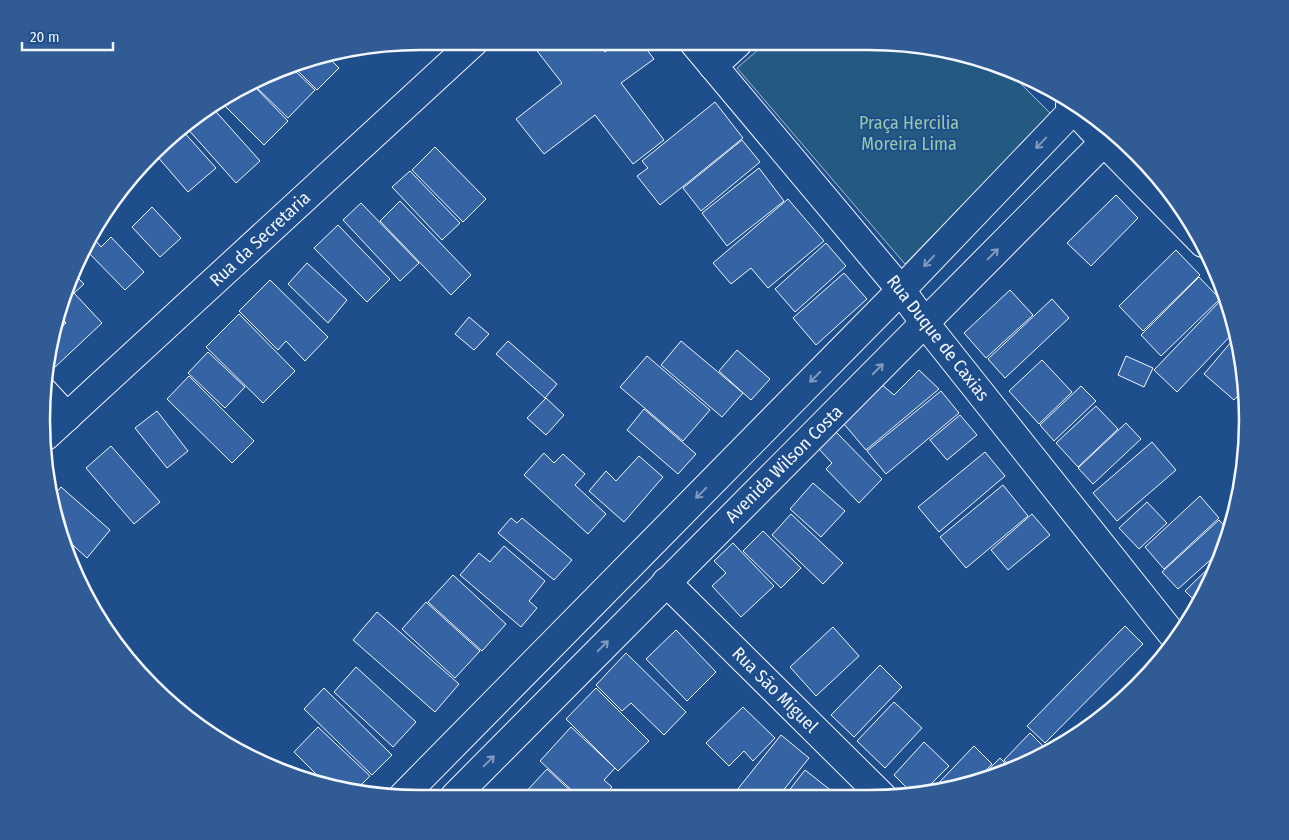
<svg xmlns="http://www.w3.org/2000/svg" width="1289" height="840" viewBox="0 0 1289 840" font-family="'Fira Sans Condensed',sans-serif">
	<rect width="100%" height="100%" fill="#1f4e8c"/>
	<!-- green -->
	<path fill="#245a82" stroke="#a8bbd7" d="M765,44L919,45L1004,67L1051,114L905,264L737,68Z"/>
	<!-- building -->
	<g fill="#3563a3" stroke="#f2f6ff">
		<path d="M541,42H598L605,52L617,43H642L654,59L621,83L664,140L633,164L595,115L544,154L516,119L562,83L534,47Z"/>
		<path d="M327,56L339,68L317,90L292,65L299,61Z"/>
		<path d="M290,66L315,90L288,118L253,84Z"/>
		<path d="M252,84L288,121L264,145L219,100Z"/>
		<path d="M715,102L743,138L660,205L637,176L648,168L642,161Z"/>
		<path d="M210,105L260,161L236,183L186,127Z"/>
		<path d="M182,130L216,168L188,192L156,155Z"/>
		<path d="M742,140L760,162L701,211L683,188Z"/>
		<path d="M435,147L486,199L463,222L412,170Z"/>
		<path d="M759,168L784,201L727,246L702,213Z"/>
		<path d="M410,171L460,223L442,240L392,187Z"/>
		<path d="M1116,195L1138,218L1091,266L1067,243Z"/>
		<path d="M788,199L824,241L768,288L751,268L731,284L713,263Z"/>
		<path d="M400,201L471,275L451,295L380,221Z"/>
		<path d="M361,203L419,263L400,281L343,220Z"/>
		<path d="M152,207L181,238L160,257L132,227Z"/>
		<path d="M338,225L390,279L367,302L314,248Z"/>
		<path d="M111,237L144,272L125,290L87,251L96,241L101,247Z"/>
		<path d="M826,243L846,266L795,312L775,289Z"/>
		<path d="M1176,250L1200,275L1143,331L1119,306Z"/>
		<path d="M307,263L347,300L328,323L288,284Z"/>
		<path d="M844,273L867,299L816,345L793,318Z"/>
		<path d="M74,274L84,284L60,306L61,298Z"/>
		<path d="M1199,277L1220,299L1161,356L1141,335Z"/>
		<path d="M270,280L328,337L305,361L286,341L278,350L239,311Z"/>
		<path d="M1010,290L1033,315L986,358L964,333Z"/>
		<path d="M74,293L102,323L54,368L49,362L55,333L66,323L58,314L60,307Z"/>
		<path d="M1052,299L1069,318L1005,378L988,359Z"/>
		<path d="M1221,300L1230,308L1236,330L1177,392L1154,370Z"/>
		<path d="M239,314L295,371L263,403L206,347Z"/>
		<path d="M58,315L65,322L55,332Z"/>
		<path d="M469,317L489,334L474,350L455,334Z"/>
		<path d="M1237,335L1246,387L1234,400L1204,374Z"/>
		<path d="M508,341L557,384L545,398L496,354Z"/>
		<path d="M681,341L743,393L722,417L661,365Z"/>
		<path d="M737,350L770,379L751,400L719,371Z"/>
		<path d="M208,352L245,387L225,408L188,373Z"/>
		<path d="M647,356L710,410L683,441L620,387Z"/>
		<path d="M1126,356L1153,368L1144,387L1118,375Z"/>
		<path d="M1042,360L1072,392L1039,424L1009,391Z"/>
		<path d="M919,370L939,389L866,450L844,424L881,384L894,395Z"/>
		<path d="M189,376L254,441L232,463L167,399Z"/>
		<path d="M1081,386L1096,401L1054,441L1040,425Z"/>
		<path d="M941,391L959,413L886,474L867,451Z"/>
		<path d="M546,398L564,415L546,435L527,418Z"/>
		<path d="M1096,406L1118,429L1078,467L1056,443Z"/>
		<path d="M644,409L696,454L678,474L627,430Z"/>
		<path d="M157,411L188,451L167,468L135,428Z"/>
		<path d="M960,415L977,435L947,460L930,440Z"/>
		<path d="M1126,423L1141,439L1093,484L1078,468Z"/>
		<path d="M836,432L882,479L859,503L826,469L832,463L819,449Z"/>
		<path d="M1152,442L1176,470L1117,521L1093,493Z"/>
		<path d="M111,446L160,502L134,524L86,468Z"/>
		<path d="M985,452L1005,476L939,532L918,507Z"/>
		<path d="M544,453L554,463L563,454L585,474L575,485L606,514L588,534L524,475Z"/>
		<path d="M639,456L663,477L624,522L589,491L606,471L616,481Z"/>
		<path d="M813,483L845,511L821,537L790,509Z"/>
		<path d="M1003,485L1028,516L966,568L940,537Z"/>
		<path d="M61,487L110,530L87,558L63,536L54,518L52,497Z"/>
		<path d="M1200,496L1219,518L1164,569L1145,547Z"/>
		<path d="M1147,502L1167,523L1139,549L1119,528Z"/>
		<path d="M791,514L843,563L823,584L772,535Z"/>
		<path d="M1032,514L1050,535L1008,570L991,550Z"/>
		<path d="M511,518L517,523L522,518L572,560L554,580L498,533Z"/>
		<path d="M1219,520L1230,532L1226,546L1178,589L1162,572Z"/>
		<path d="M763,531L801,568L781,588L743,551Z"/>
		<path d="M733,543L774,586L741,617L712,586L726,573L714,561Z"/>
		<path d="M504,546L545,581L529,601L537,608L521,627L460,575L479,553L490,562Z"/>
		<path d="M1222,555L1199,605L1185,591Z"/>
		<path d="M453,575L506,624L482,651L428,602Z"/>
		<path d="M426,602L480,651L455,678L402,629Z"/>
		<path d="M377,612L459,684L435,712L353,640Z"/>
		<path d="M1125,626L1143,644L1045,743L1027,726Z"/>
		<path d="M833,627L859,656L816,696L790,667Z"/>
		<path d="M676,630L716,672L687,701L646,659Z"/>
		<path d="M626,653L686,712L664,735L631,703L622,711L596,685Z"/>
		<path d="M880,665L902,687L854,737L831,715Z"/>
		<path d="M356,667L416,722L393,747L334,692Z"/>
		<path d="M324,688L392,755L372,775L304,709Z"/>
		<path d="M596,688L649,741L618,771L566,719Z"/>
		<path d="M894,702L922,728L885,768L857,741Z"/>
		<path d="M743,707L775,738L753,761L744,751L729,766L706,743Z"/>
		<path d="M318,727L370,776L355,791L326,784L294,752Z"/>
		<path d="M571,727L615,768L604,780L612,787L603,797L578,796L540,761Z"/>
		<path d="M1030,733L1049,752L1036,760L1012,769L1004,760Z"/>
		<path d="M781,735L809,758L778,797H735L733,795Z"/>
		<path d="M924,742L949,766L922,793L914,795L894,775Z"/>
		<path d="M974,746L992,764L974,783L967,786L930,792Z"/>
		<path d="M1000,758L1011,769L977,782V781Z"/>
		<path d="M547,769L576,796H522Z"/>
		<path d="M805,770L833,792L829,798L784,797Z"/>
	</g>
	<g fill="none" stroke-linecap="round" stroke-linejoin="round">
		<defs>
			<g id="street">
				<path d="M694,43L901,290L924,322L1176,639"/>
				<path d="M713,66L738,43"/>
				<path d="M1070,105L1104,142L1203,243"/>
				<path d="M43,391L67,417"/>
				<path d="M46,436L474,42"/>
				<path d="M666,582L884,798"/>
			</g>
			<g id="secondary">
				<path d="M403,796L901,290L1075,108"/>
				<path d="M455,796L1114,132"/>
			</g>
		</defs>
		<!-- street casing -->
		<use href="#street" stroke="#f2f6ff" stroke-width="30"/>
		<!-- secondary casing -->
		<use href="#secondary" stroke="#f2f6ff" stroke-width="30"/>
		<!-- street -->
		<use href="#street" stroke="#1f4e8c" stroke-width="28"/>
		<!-- secondary -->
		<use href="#secondary" stroke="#1f4e8c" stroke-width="28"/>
	</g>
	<!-- one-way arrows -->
	<defs><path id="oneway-shaft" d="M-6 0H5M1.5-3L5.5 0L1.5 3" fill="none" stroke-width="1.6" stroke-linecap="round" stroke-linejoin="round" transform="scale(1.25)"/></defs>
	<g stroke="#7e9ac0">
		<use href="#oneway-shaft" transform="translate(1041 143) rotate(134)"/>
		<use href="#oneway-shaft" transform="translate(993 254) rotate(-45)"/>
		<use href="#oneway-shaft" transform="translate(929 261) rotate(134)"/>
		<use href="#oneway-shaft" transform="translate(878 369) rotate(-45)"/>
		<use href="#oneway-shaft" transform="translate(815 377) rotate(135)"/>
		<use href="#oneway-shaft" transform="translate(701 493) rotate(135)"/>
		<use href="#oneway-shaft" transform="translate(603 646) rotate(-45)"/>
		<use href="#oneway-shaft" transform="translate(489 761) rotate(-45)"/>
	</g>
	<g text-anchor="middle" stroke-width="4" stroke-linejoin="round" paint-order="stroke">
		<!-- park labels -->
		<g font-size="18" fill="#97c8a6" stroke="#1f4e8c">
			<text x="909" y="129">Praça Hercilia<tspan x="909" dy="21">Moreira Lima</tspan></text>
		</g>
		<!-- street labels -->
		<g font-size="18" fill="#f2f6ff" stroke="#1f4e8c">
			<text transform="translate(260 239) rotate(-43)" y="6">Rua da Secretaria</text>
			<text transform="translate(938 338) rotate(52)" y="6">Rua Duque de Caxias</text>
			<text transform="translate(784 464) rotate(-45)" y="6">Avenida Wilson Costa</text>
			<text transform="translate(775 690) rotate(45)" y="6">Rua São Miguel</text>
		</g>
	</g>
	<!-- crop -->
	<path d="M0 0H1289V840H0ZM420 50H869A370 370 0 0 1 1239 420V420A370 370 0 0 1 869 790H420A370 370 0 0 1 50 420V420A370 370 0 0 1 420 50Z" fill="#305b95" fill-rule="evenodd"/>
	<path fill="none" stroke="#f2f6ff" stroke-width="2.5" d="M420 50H869A370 370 0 0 1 1239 420V420A370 370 0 0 1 869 790H420A370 370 0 0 1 50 420V420A370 370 0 0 1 420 50Z"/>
	<!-- scale -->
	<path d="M22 42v8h91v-8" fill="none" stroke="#f2f6ff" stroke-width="2.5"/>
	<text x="30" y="42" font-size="15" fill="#f2f6ff" stroke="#1f4e8c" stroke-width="4" paint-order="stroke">20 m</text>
</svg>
